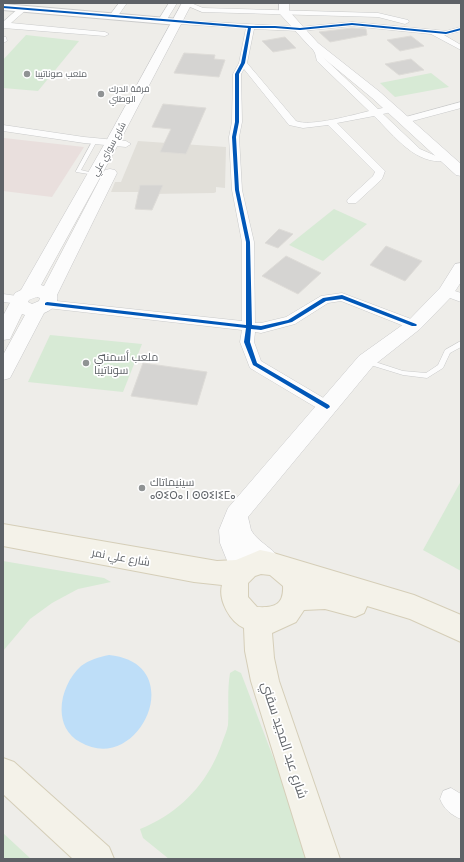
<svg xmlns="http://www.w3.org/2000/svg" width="464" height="862" viewBox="0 0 464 862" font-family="Poppins,Cairo,'Noto Sans Tifinagh',sans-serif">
	<rect width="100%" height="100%" fill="#eeede9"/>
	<!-- education -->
	<path fill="#e1dfd9" d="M138,141L226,147L225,188L216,187V192L214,193L151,194L139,192H111L115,182H121Z"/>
	<!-- medical -->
	<path fill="#e9dfdd" d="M4,138L84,147L52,197L3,191Z"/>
	<!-- green -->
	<g fill="#d7ead5">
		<path d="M26,35L79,41L38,91L3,88V60Z"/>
		<path d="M431,73L449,87L395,97L380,83Z"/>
		<path d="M334,209L367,224L323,261L289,245Z"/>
		<path d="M50,335L142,344L123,392L28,382Z"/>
		<path d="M461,481V571L423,550Z"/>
		<path d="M3,561L104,578L111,582L78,589L52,603L30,619L3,651Z"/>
		<path d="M235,670L241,673L312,859H169L143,838L140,829C180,813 208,783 222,743C224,737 227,731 228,725C229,708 227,690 230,673Z"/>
		<path d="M3,833L31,859H3Z"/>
	</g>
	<!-- water -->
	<path fill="#bedef8" d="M109,655C191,663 139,777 80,742C51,726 60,685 81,666C89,660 99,657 109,655Z"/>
	<!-- building -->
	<g fill="#d5d4d2" stroke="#dedcd8">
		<path d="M352,28L366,29L367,35L330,42L319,32Z"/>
		<path d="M411,36L424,46L400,51L387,40Z"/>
		<path d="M285,37L296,48L273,52L262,41Z"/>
		<path d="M184,53L215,55L214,59L225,60L219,77L174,73Z"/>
		<path d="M411,59L424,70L399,75L385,64Z"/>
		<path d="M163,104L206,108L186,154L160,152L171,129L152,127Z"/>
		<path d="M140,185H163L152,210L135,209Z"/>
		<path d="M279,229L293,234L278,248L265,243Z"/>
		<path d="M386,246L422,261L405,281L370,265Z"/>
		<path d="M286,256L321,273L298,294L262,276Z"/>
		<path d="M143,363L207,372L197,405L131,396Z"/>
	</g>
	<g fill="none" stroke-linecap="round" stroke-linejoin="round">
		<defs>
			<g id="service">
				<path d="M93,140L97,141L81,170L97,174L95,175L76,172V171Z"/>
				<path d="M459,342H461V347L450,353L443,368L427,378L403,375L364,363L363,361L366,359L403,371L426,373L438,365L445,350Z"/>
			</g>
			<g id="minor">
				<path d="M119,3H127L117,17H111L110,15Z"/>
				<path d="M169,3H177L166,21H160L159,19Z"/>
				<path d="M181,3H191L203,8L378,13L408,20L409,22L405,24L378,17L202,12Z"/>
				<path d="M20,7H23L27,9L11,23L105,32L109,34L105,36L3,28V22Z"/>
				<path d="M175,20L300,27L352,22L446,31L461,27V31L444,35L461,45V50L431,34L352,26L300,31L254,29L247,63L296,121C310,127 353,115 369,111L317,61L315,53L310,45L314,43C320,44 323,53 324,58L378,109L392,106L395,107L397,109L395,111L383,114L420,149L436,156L445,155L450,158L449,160C417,168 394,135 374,116L337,123L385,171L382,179L356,203H348L347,201L348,199L373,176L375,172L328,125L303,128L289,125L244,69L241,74L242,122L239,137L242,190L254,242L255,323H261L286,317L321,296L342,293L419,322L421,325L419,328L414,330L409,328L341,301L328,303L295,324L261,333L255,332L254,342L261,361L332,403L334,407L332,411L327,413L322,411L250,368L240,342L242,330L47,308L42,307L41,304L42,301L47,300L242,321V242L232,190L229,137L232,122L233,74L239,63L246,28L178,24H175Z"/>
				<path d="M3,37H6L7,41L3,43Z"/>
				<path d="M461,102V108L405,123L400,120L402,118Z"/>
				<path d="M3,125L84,137L126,141L131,144L126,147L84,143L3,131Z"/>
				<path d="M446,288L461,293V302L442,295L440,292L442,289Z"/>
				<path d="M3,294L24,297L26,300L24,303L20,304L3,302Z"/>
				<path d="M451,788L461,794V819C451,815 444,809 440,799L443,791Z"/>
			</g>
			<path id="tertiary" d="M3,4L178,19L183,22L178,25L3,10Z"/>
			<g id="secondary">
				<path d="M182,3H192L119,143L41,285L44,286L103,173L105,170L110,169L115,170L117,173L57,295C59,304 52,310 44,313L10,378L3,380V355L25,315L22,314L10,339L3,340V316L15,293L21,290L105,143ZM37,297L40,298L39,301L32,304L28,302L29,300Z"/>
				<path d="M279,3H289V11L318,43L380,92L461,164V176L456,175L372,98L310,47L280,14L279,12Z"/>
				<path d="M461,263V282L452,296L420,329L373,366L248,517C249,521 250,526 251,530C258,543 275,548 281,562L278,570L269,573L257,567L254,576L245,579L236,576L228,563L220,543L219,530L228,508L359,356L408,321L440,288L455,264Z"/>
			</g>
			<g id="primary">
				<path d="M3,524L217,561L236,560L260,550L270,552L414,595L461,615V642L410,619L367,606L364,613L355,617L325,609L304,610L296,622L272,633L274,658L279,681L340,859H306L251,681L245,651L244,628C230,622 218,600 222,585L194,582L3,546ZM261,574L270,575L283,586C284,605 274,608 257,607L248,597V583L255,576Z"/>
				<path d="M3,758L14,762L109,847L114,859H73L3,794Z"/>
			</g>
		</defs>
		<!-- service casing -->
		<use href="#service" stroke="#cacbcb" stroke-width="1"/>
		<!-- minor casing -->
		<use href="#minor" stroke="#cacbcb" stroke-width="1"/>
		<!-- tertiary casing -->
		<use href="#tertiary" stroke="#cacbcb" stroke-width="2"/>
		<!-- secondary casing -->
		<use href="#secondary" stroke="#c9c9ca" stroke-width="1"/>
		<!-- primary casing -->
		<use href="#primary" stroke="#d5ceb8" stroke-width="2"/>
		<!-- service -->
		<use href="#service" fill="#fcfcfc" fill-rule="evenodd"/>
		<!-- minor -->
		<use href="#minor" fill="#fcfcfc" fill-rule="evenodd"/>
		<!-- tertiary -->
		<use href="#tertiary" fill="#fcfcfc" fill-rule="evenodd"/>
		<!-- secondary -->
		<use href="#secondary" fill="#fcfcfc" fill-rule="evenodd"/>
		<!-- primary -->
		<use href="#primary" fill="#f4f2e9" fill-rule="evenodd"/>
		<defs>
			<path id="cycleway" d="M3,6L250,26H275L300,28L352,23L446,32L461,28V30L446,34L352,25L300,30L275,28H251L245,63L239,74V122L236,137L239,190L250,242L252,325L261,326L288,320L323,298L342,295L416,324L417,325L416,326H412L342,299L326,301L292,322L261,330L251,329L250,342L257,363L329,405L330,407L327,409L253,365L244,342L246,328L45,305V303L47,302L246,325V242L235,190L232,137L235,122V74L241,63L248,28L3,8Z"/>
		</defs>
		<!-- cycleway casing -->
		<use href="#cycleway" stroke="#fff" stroke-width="2"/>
		<!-- cycleway -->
		<use href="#cycleway" fill="#0057b8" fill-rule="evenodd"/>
	</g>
	<!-- markers -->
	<g fill="#909394" stroke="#fff" stroke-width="1.5">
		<circle cx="27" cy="74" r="4"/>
		<circle cx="101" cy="94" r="4"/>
		<circle cx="86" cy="363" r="4"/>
		<circle cx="142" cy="488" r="4"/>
	</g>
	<g text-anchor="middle" stroke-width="3.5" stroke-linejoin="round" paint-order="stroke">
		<!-- far-poi labels -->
		<g font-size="9" fill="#5e6267" stroke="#fff" text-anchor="start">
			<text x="35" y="77">ملعب صوناتيبا</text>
			<text x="109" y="92">فرقة الدرك<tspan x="109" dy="10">الوطني</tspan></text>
		</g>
		<!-- far-street labels -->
		<g font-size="9" fill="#5e6267" stroke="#fff">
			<text transform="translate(109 149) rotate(-61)" y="3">شارع سواي علي</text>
		</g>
		<!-- poi labels -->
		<g font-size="11" fill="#5e6267" stroke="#fff" text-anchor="start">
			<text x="94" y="361">ملعب أسمنتي<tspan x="94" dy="13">سوناتيبا</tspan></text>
			<text x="150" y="486">سينيماتاك<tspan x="150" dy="13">ⴰⵙⵉⵔⴰ ⵏ ⵙⵙⵉⵏⵉⵎⴰ</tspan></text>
		</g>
		<!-- street labels -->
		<g font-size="11" fill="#5e6267" stroke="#fff">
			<text transform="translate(121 557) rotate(10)" y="4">شارع علي نمر</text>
		</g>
		<!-- near-street labels -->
		<g font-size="13" fill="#5e6267" stroke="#fff">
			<text transform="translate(285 740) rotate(72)" y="5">شارع عبد المجيد سقني</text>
		</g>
	</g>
	<!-- border -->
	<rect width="464" height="862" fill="none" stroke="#5e6267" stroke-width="8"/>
</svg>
